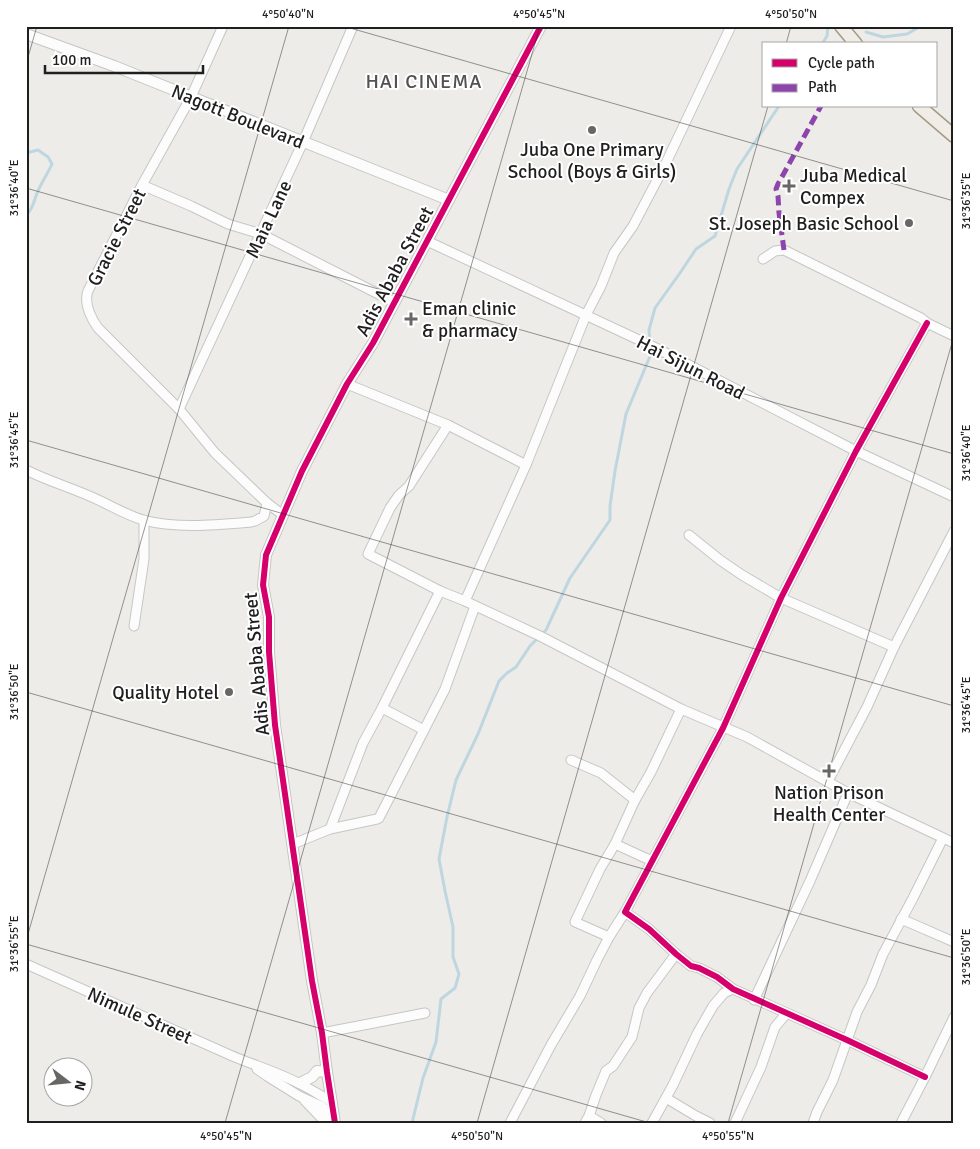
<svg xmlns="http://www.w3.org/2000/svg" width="980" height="1149" viewBox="0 0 980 1149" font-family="Signika,sans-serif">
	<rect width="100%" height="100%" fill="#eeece8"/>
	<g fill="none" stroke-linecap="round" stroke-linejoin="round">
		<!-- stream -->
		<g stroke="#bed6df" stroke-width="3">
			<path d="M866,32L883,37L907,34L921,26"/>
			<path d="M822,44L827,36L828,26"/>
			<path d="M26,153L38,150L48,157L52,164C48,173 43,180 39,189C34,198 34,209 26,215"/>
			<path d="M650,342L649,330L655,308L680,273L696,249L715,236L729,189L737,169L779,106"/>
			<path d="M412,1123L423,1078L436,1042L441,999L455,988L459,974L453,957V927L445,891L439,859L447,817L456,780L478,734L499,681L507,673L516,667L530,646L546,630L570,578L610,520V506L615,471L626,414L653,349"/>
		</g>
		<defs>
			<g id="minor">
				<path d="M142,185L191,206L228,224L261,234L394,302"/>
				<path d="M427,241L654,347L856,451L954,497"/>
				<path d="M763,259L775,251L784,250L921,318L927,323L954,336"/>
				<path d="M347,384L448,425L526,465"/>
				<path d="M179,409L303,142L353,26"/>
				<path d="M448,425L409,486L399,495L390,508L368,554L440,591L465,601L540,636L681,709L747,737L848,793L954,843"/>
				<path d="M26,470C48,481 72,488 94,498C110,505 126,515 143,520C177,529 216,525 251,522L255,521L264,516L267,503L215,453L179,409L98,328C92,320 85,306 87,295C87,292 89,289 90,287L142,185L191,97L223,26"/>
				<path d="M267,503L283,515"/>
				<path d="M689,535L720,560L742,575L781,598L894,647"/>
				<path d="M465,601L526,465L586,315L601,286L614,253L633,226L665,165L731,26"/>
				<path d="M134,626L144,559V520"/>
				<path d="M382,708L424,730"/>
				<path d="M571,760L601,773L635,800"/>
				<path d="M828,781L867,707L894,647L954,531"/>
				<path d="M330,829L363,743L382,708L440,591"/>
				<path d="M293,844L330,829L377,819L379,818L445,689L475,606"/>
				<path d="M615,844L652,861"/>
				<path d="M901,919L922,928L954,942"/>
				<path d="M609,937L575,922L600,869L615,844L635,800L651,772L681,709"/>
				<path d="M26,964L230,1055C253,1065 278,1072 300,1084C311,1089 321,1096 332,1102"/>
				<path d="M754,1000L810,881L848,793"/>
				<path d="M322,1033L425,1013"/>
				<path d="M257,1069L267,1076L299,1096L321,1106L334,1117"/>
				<path d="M925,1077L847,1040L733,989L717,977L699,968L691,966L676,954L649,929L625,912L723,728L781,598L856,451L927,323"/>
				<path d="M666,1098L696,1116L710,1123"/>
				<path d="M589,1116L601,1123"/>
				<path d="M510,1123L551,1045L580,996L597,960L609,937L625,912"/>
				<path d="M585,1123L589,1116L596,1095L606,1071L613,1066L632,1037L639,1008L647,993L676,954"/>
				<path d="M652,1123L673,1085L697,1034L713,1006L724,993L733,989"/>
				<path d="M735,1123L761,1067L775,1027L786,1014"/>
				<path d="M813,1123L817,1112L833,1080L857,1012L871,985L883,954L913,898L943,838"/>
				<path d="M901,1123L925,1077L954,1017"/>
			</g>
			<g id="tertiary">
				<path d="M26,34L114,66L449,200"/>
				<path d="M300,1083L312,1077L317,1071L327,1072"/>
				<path d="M305,1100L327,1123"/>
				<path d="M335,1123L327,1072L322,1033L312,981L275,725L269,652V617L263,585L266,555L302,471L347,384L373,343L541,26"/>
			</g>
			<g id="primary">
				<path d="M841,26L856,44"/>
				<path d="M919,106L954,136"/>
			</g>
		</defs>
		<!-- minor casing -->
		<use href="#minor" stroke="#c6c6c4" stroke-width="11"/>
		<!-- tertiary casing -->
		<use href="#tertiary" stroke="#c6c6c4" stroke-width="12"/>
		<!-- primary casing -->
		<use href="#primary" stroke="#a49b85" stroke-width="15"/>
		<!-- minor -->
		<use href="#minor" stroke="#fcfcfc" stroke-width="9"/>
		<!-- tertiary -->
		<use href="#tertiary" stroke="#fcfcfc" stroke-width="10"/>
		<!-- primary -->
		<use href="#primary" stroke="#f1ece5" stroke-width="12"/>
		<!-- quiet -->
		<path stroke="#8e44ad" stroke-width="5" stroke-dasharray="10 5" stroke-linecap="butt" d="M784,250L779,213L778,196L776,189L778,184L821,106"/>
		<defs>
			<g id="cycleway">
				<path d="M925,1077L847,1040L733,989L717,977L699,968L691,966L676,954L649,929L625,912L723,728L781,598L856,451L927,323"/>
				<path d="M335,1123L327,1072L322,1033L312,981L275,725L269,652V617L263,585L266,555L302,471L347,384L373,343L541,26"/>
			</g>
		</defs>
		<!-- cycleway casing -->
		<use href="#cycleway" stroke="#fff" stroke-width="9"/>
		<!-- cycleway -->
		<use href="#cycleway" stroke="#d6006c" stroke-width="6"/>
	</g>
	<!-- ticks -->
	<path fill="none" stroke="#1f1f1f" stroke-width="1" stroke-opacity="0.45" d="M343,26L954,201M786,44L791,26M26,64L37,26M26,188L954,454M26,440L954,706M26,692L954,958M26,941L289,26M26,944L650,1123M225,1123L540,26M477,1123L768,106M728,1123L954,336"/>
	<!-- markers -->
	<g fill="#676765" stroke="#fff" stroke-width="2">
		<circle cx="592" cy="130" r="5"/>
		<path d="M786.5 178.5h5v5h5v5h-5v5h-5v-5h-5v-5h5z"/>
		<circle cx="909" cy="223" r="5"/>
		<path d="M408.5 311.5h5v5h5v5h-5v5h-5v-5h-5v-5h5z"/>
		<circle cx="229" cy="692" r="5"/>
		<path d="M826.5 763.5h5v5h5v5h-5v5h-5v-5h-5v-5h5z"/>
	</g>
	<g text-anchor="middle" stroke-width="4" stroke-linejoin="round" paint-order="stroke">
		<!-- street labels -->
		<g font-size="19" fill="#1f1f1f" stroke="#fff">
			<text transform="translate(238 116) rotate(22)" y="7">Nagott Boulevard</text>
			<text transform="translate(268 219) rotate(-65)" y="7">Maia Lane</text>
			<text transform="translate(116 237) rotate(-63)" y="7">Gracie Street</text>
			<text transform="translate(394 271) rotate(-62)" y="7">Adis Ababa Street</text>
			<text transform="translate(691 367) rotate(27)" y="7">Hai Sijun Road</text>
			<text transform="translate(256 664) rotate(-95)" y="7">Adis Ababa Street</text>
			<text transform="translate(140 1015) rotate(24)" y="7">Nimule Street</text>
		</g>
		<!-- poi labels -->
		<g font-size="19" fill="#1f1f1f" stroke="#fff">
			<text x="592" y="156">Juba One Primary<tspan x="592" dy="22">School (Boys &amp; Girls)</tspan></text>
			<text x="800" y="182" text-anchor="start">Juba Medical<tspan x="800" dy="22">Compex</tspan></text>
			<text x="899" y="230" text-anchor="end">St. Joseph Basic School</text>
			<text x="422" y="315" text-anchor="start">Eman clinic<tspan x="422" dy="22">&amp; pharmacy</tspan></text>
			<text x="219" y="699" text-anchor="end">Quality Hotel</text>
			<text x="829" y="799">Nation Prison<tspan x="829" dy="22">Health Center</tspan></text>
		</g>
		<!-- neighbourhood labels -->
		<g font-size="20" letter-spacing="1" fill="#525252" stroke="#fff">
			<text x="424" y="88">HAI CINEMA</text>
		</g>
	</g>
	<!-- border -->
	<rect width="980" height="1149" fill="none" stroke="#ffffff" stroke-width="55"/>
	<!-- legend -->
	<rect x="762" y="42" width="175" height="65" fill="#ffffff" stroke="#a5a5a5"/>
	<rect x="772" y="59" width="25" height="8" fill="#d6006c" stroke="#a5a5a5"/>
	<text x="808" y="68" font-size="15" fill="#1f1f1f">Cycle path</text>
	<rect x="772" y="84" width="25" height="8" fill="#8e44ad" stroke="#a5a5a5"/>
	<text x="808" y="92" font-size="15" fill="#1f1f1f">Path</text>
	<!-- north arrow -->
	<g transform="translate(68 1082) rotate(106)"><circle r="24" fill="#ffffff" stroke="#a5a5a5"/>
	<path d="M0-4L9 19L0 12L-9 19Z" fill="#676765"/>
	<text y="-8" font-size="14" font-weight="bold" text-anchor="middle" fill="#1f1f1f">N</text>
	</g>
	<!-- scale -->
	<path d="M45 65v8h158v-8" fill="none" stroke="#1f1f1f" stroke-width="2.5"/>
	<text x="52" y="65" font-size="15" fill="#1f1f1f" stroke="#ffffff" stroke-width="4" paint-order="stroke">100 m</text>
	<rect x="28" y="28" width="924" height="1094" fill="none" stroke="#1f1f1f" stroke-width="2"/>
	<g font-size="12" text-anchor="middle" fill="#1f1f1f">
		<text x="288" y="18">4°50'40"N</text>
		<text x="539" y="18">4°50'45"N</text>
		<text x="791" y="18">4°50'50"N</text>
		<text transform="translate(14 188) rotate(-90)" y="4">31°36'40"E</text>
		<text transform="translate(966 201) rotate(-90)" y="4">31°36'35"E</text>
		<text transform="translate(14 440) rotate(-90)" y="4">31°36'45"E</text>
		<text transform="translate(966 453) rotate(-90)" y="4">31°36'40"E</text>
		<text transform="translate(14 692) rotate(-90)" y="4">31°36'50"E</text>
		<text transform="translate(966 705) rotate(-90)" y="4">31°36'45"E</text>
		<text transform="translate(14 944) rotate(-90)" y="4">31°36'55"E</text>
		<text transform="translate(966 957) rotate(-90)" y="4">31°36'50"E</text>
		<text x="226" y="1140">4°50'45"N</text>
		<text x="477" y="1140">4°50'50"N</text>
		<text x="728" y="1140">4°50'55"N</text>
	</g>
</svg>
